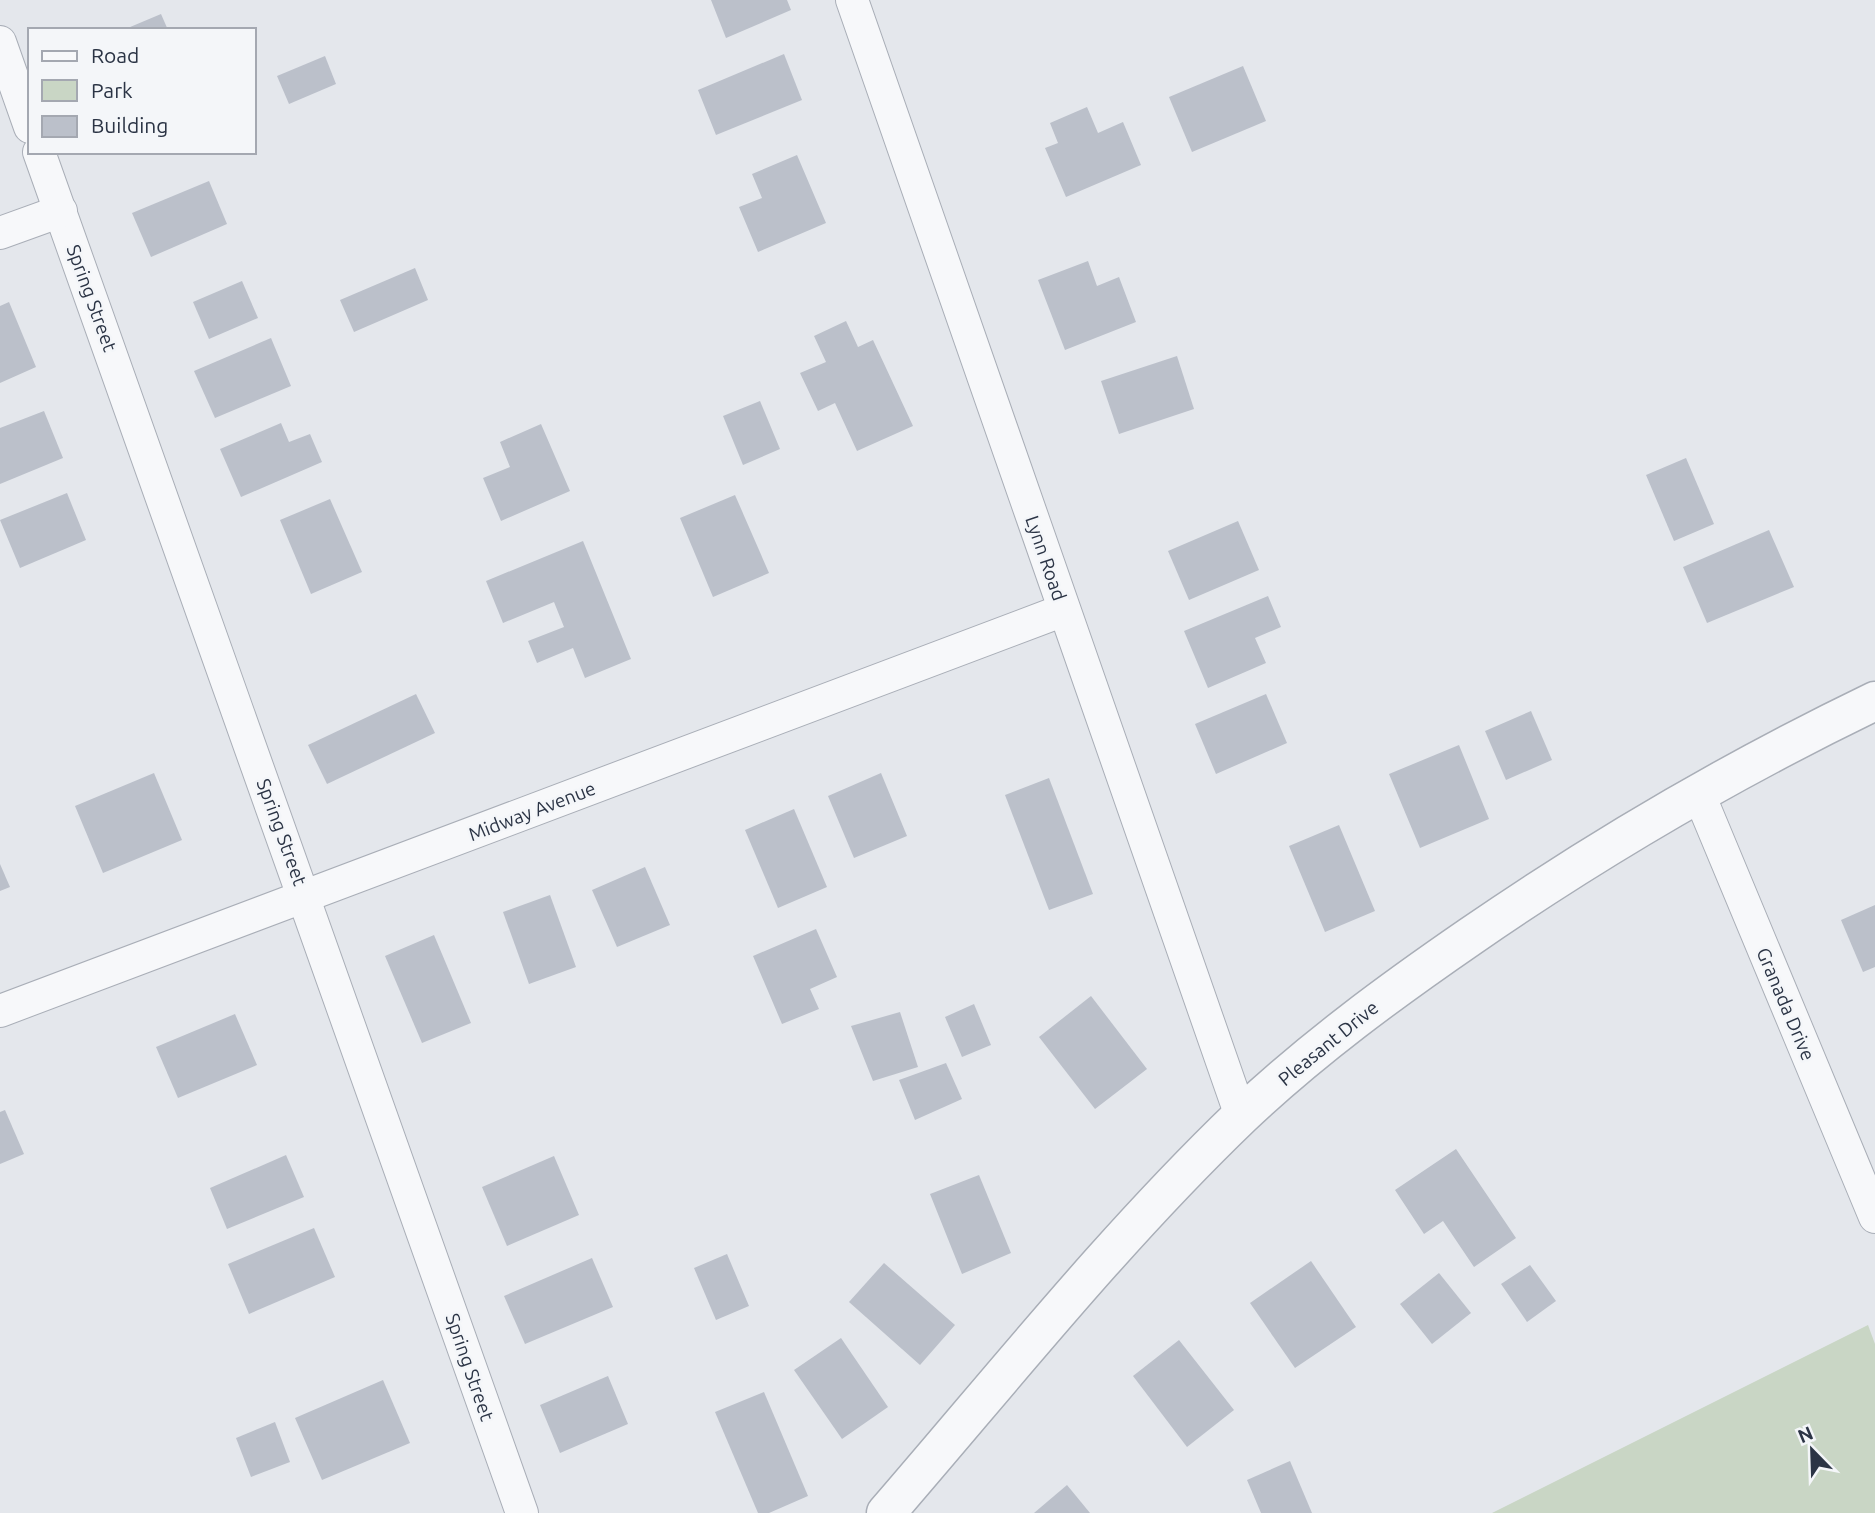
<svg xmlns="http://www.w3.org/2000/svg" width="1875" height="1513" viewBox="0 0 1875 1513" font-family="Ubuntu,sans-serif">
	<rect width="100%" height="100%" fill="#e4e7ec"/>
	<!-- green -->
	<path fill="#c9d6c5" d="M1868,1325L1875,1344V1513H1492Z"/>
	<!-- building -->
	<g fill="#bbc0ca">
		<path d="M711,0H787L791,10L726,38Z"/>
		<path d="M161,14L168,30H123Z"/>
		<path d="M784,54L802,100L716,135L698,90Z"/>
		<path d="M325,56L336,84L289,104L277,76Z"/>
		<path d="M1243,66L1266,121L1192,152L1169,97Z"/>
		<path d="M1087,107L1098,133L1123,122L1141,165L1066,197L1045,148L1058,143L1050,123Z"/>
		<path d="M797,155L826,223L758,252L739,207L762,198L752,174Z"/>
		<path d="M209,181L227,224L151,257L132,213Z"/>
		<path d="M1088,261L1097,286L1119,277L1136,322L1065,350L1038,280Z"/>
		<path d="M415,268L428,300L354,332L340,300Z"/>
		<path d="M242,281L258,318L209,339L193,302Z"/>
		<path d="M9,302L36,367L0,383V306Z"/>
		<path d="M846,321L858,347L873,340L913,426L857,451L835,403L818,411L800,373L826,362L814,336Z"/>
		<path d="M271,338L291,386L215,418L194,371Z"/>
		<path d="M1177,356L1194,409L1119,434L1101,381Z"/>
		<path d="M760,401L780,449L743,465L723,416Z"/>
		<path d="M44,411L63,458L0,484V428Z"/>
		<path d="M281,423L289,442L310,434L322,462L241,497L220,449Z"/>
		<path d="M541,424L570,491L501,521L483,478L510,467L500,442Z"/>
		<path d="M1686,458L1714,524L1674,541L1646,475Z"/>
		<path d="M67,493L86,540L20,568L0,520Z"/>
		<path d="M735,495L769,573L713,597L680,518Z"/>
		<path d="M330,499L362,572L311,594L280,520Z"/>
		<path d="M1238,521L1259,570L1189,600L1168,551Z"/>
		<path d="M1769,530L1794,587L1707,623L1683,567Z"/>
		<path d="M583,541L631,659L585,678L573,648L537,663L528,641L564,627L554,602L503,623L486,581Z"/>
		<path d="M1268,596L1281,627L1255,638L1266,663L1208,688L1184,631Z"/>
		<path d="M416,694L435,733L327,784L308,745Z"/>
		<path d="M1266,694L1287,743L1216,774L1195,724Z"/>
		<path d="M1531,711L1552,760L1506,780L1485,731Z"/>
		<path d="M1459,745L1489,819L1420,848L1389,774Z"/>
		<path d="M154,773L182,840L103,873L75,806Z"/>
		<path d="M881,773L907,836L854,858L828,796Z"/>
		<path d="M1049,778L1093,894L1049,910L1005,795Z"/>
		<path d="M794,809L827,887L778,908L745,830Z"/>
		<path d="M1339,825L1375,911L1325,932L1289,846Z"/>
		<path d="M0,864L10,887L0,891Z"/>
		<path d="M645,867L670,925L617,947L592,890Z"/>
		<path d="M550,895L576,967L529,984L503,912Z"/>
		<path d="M1875,905V967L1863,972L1841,920Z"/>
		<path d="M816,929L837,977L810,989L819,1009L782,1024L753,956Z"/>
		<path d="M434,935L471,1023L422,1043L385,956Z"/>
		<path d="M1091,996L1147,1069L1095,1109L1039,1037Z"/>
		<path d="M974,1004L991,1045L962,1057L945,1017Z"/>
		<path d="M900,1012L918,1067L873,1081L851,1026Z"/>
		<path d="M235,1014L257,1065L178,1098L156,1047Z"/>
		<path d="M946,1063L962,1099L915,1120L899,1080Z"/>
		<path d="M5,1110L24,1154L0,1164V1112Z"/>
		<path d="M1456,1149L1516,1238L1474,1267L1443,1221L1424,1234L1395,1190Z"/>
		<path d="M286,1155L304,1197L227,1229L210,1188Z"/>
		<path d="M554,1156L579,1215L507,1246L482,1187Z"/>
		<path d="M979,1175L1011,1253L962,1274L930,1194Z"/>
		<path d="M314,1228L335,1277L249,1314L228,1264Z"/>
		<path d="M727,1254L749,1306L716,1320L694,1268Z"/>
		<path d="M592,1258L613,1307L525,1344L504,1296Z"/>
		<path d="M1311,1261L1356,1327L1295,1368L1250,1303Z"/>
		<path d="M884,1263L955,1325L920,1365L849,1302Z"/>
		<path d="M1530,1265L1556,1301L1527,1322L1501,1284Z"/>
		<path d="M1439,1273L1471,1313L1432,1344L1400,1304Z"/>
		<path d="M841,1338L888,1407L842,1439L794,1370Z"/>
		<path d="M1179,1340L1234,1410L1187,1447L1133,1376Z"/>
		<path d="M608,1376L628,1424L560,1453L540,1405Z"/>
		<path d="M383,1380L410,1443L322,1480L295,1418Z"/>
		<path d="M764,1392L808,1496L769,1513H758L715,1412Z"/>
		<path d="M275,1422L290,1462L251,1477L236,1438Z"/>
		<path d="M1290,1461L1312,1513H1261L1247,1480Z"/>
		<path d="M1067,1485L1090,1513H1034Z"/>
	</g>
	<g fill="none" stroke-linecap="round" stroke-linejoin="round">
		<defs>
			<g id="minor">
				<path d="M852,0L1241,1116"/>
				<path d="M0,42L30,127"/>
				<path d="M39,152L522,1513"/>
				<path d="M0,233L61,211"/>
				<path d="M1698,792L1875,1217"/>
				<path d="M0,1011L1064,610"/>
			</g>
			<path id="tertiary" d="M886,1513C1002,1379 1113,1239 1241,1116C1312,1049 1391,991 1471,936C1600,847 1734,769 1875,701"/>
		</defs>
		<!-- minor casing -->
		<use href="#minor" stroke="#a9aeb7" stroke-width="34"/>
		<!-- tertiary casing -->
		<use href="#tertiary" stroke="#a9aeb7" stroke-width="41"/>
		<!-- minor -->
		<use href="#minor" stroke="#f7f8fa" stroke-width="32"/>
		<!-- tertiary -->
		<use href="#tertiary" stroke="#f7f8fa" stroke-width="38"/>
	</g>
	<g text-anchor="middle" stroke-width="5" stroke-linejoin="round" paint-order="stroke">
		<!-- street labels -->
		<g font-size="19" fill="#2b3445" stroke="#f4f6f9">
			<text transform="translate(92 298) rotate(70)" y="7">Spring Street</text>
			<text transform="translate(1046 558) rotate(71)" y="7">Lynn Road</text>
			<text transform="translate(532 811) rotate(-21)" y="7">Midway Avenue</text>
			<text transform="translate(282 832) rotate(70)" y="7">Spring Street</text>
			<text transform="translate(1786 1004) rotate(67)" y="7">Granada Drive</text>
			<text transform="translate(1328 1043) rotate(-39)" y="7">Pleasant Drive</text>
			<text transform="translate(470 1367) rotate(71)" y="7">Spring Street</text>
		</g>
	</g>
	<!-- legend -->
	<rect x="28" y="28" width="228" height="126" fill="#f4f6f9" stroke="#a4a8b1" stroke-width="2"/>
	<rect x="42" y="51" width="35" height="10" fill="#f7f8fa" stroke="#a4a8b1" stroke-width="2"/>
	<text x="91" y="63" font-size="21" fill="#2b3445">Road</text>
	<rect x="42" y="80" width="35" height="21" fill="#c9d6c5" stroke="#a4a8b1" stroke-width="2"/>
	<text x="91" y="98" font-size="21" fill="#2b3445">Park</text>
	<rect x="42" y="116" width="35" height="21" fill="#bbc0ca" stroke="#a4a8b1" stroke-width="2"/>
	<text x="91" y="133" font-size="21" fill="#2b3445">Building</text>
	<!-- north arrow -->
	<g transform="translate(1812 1450) rotate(337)" stroke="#f4f6f9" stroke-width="5" paint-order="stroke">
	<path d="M0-5L12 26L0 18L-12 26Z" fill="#2b3445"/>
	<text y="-10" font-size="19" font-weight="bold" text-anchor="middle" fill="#2b3445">N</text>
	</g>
</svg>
